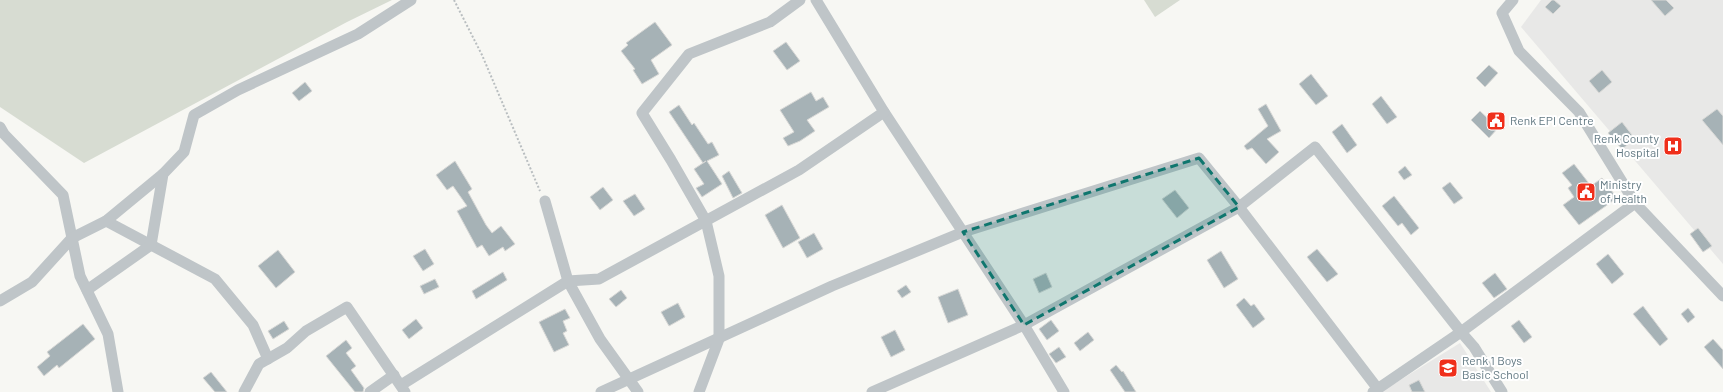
<svg xmlns="http://www.w3.org/2000/svg" width="1723" height="392" viewBox="0 0 1723 392" font-family="Barlow,sans-serif">
	<rect width="100%" height="100%" fill="#f7f7f3"/>
	<!-- built -->
	<g fill="#e8e8e7">
		<path d="M1541,0H1723V264L1521,27Z"/>
		<path d="M1460,343L1491,392H1381Z"/>
	</g>
	<!-- green -->
	<g fill="#d7dcd2">
		<path d="M0,0H392L347,22L84,163L0,107Z"/>
		<path d="M1144,0H1180L1155,17Z"/>
	</g>
	<!-- building -->
	<g fill="#a6b2b6" stroke="#d8d8d6">
		<path d="M1552,0H1554L1561,6L1553,14L1545,7Z"/>
		<path d="M1651,0H1666L1674,8L1665,16Z"/>
		<path d="M655,22L672,45L651,60L659,74L642,84L633,70L635,69L621,51L628,45L626,43Z"/>
		<path d="M786,42L800,61L787,70L773,51Z"/>
		<path d="M1489,65L1498,73L1485,87L1476,78Z"/>
		<path d="M1602,70L1612,82L1599,93L1589,81Z"/>
		<path d="M1311,74L1328,96L1316,105L1299,84Z"/>
		<path d="M305,82L312,91L299,101L292,93Z"/>
		<path d="M811,92L816,101L823,97L829,107L807,120L815,131L800,141L788,146L783,138L794,132L780,110Z"/>
		<path d="M1381,96L1397,117L1387,124L1372,104Z"/>
		<path d="M1266,104L1281,131L1267,139L1279,152L1266,164L1252,148L1247,150L1244,146L1268,126L1258,109Z"/>
		<path d="M679,105L692,125L694,123L708,144L712,142L719,155L707,161L722,184L702,197L696,188L704,184L694,169L706,161L703,163L669,112Z"/>
		<path d="M1717,109L1723,116V145L1702,120Z"/>
		<path d="M1480,111L1498,128L1489,138L1471,120Z"/>
		<path d="M1622,122L1635,139L1622,149L1608,133Z"/>
		<path d="M1342,124L1357,145L1347,153L1332,132Z"/>
		<path d="M455,161L472,189L468,192L486,225L492,233L501,226L515,244L505,251L503,247L489,256L482,245L477,248L457,211L467,206L453,186L447,190L436,175Z"/>
		<path d="M1574,164L1591,186L1602,178L1617,198L1579,225L1563,205L1574,197L1568,188L1572,185L1562,173Z"/>
		<path d="M1405,166L1412,175L1404,180L1398,172Z"/>
		<path d="M729,171L742,193L733,198L722,176Z"/>
		<path d="M1450,182L1463,198L1454,204L1442,188Z"/>
		<path d="M603,187L613,200L600,210L590,197Z"/>
		<path d="M1175,190L1189,208L1177,218L1162,199Z"/>
		<path d="M635,194L645,209L634,216L623,201Z"/>
		<path d="M1394,196L1419,228L1411,235L1402,223L1398,226L1382,206Z"/>
		<path d="M782,205L800,238L783,248L765,215Z"/>
		<path d="M1698,228L1712,246L1703,252L1690,234Z"/>
		<path d="M814,233L823,249L807,258L798,242Z"/>
		<path d="M425,249L434,264L423,271L413,256Z"/>
		<path d="M1317,249L1338,274L1327,282L1307,257Z"/>
		<path d="M278,250L295,272L276,288L258,266Z"/>
		<path d="M1221,251L1238,279L1224,288L1207,260Z"/>
		<path d="M1608,254L1624,274L1612,284L1596,264Z"/>
		<path d="M503,272L507,280L476,299L472,291Z"/>
		<path d="M1046,273L1052,287L1039,293L1033,279Z"/>
		<path d="M1495,273L1507,289L1494,298L1482,283Z"/>
		<path d="M435,279L439,287L424,294L420,286Z"/>
		<path d="M906,285L911,292L902,298L897,291Z"/>
		<path d="M958,289L968,315L948,323L938,297Z"/>
		<path d="M621,290L627,298L616,307L609,299Z"/>
		<path d="M1244,298L1251,306L1254,304L1265,319L1253,328L1236,305Z"/>
		<path d="M678,303L685,317L669,326L661,312Z"/>
		<path d="M1643,306L1668,339L1660,346L1633,314Z"/>
		<path d="M1688,308L1695,317L1688,323L1681,314Z"/>
		<path d="M565,309L570,318L563,321L567,331L563,333L569,345L554,352L539,322Z"/>
		<path d="M416,319L423,328L409,339L402,330Z"/>
		<path d="M1051,320L1059,331L1047,340L1039,329Z"/>
		<path d="M1519,320L1532,337L1524,343L1511,326Z"/>
		<path d="M284,321L289,329L273,339L268,331Z"/>
		<path d="M83,324L95,339L59,368L57,365L44,376L37,367L50,356L47,352Z"/>
		<path d="M895,330L905,350L891,357L881,337Z"/>
		<path d="M1088,332L1094,340L1080,351L1074,343Z"/>
		<path d="M1713,339L1723,350V369L1704,347Z"/>
		<path d="M346,340L352,348L346,353L356,366L351,370L364,388L363,392H355L326,356Z"/>
		<path d="M1059,347L1066,357L1056,363L1049,354Z"/>
		<path d="M1116,365L1122,372L1123,371L1136,392H1125L1110,370Z"/>
		<path d="M211,372L227,392H215L203,378Z"/>
		<path d="M1419,380L1425,392H1412L1409,385Z"/>
	</g>
	<g fill="none" stroke-linecap="round" stroke-linejoin="round">
		<!-- path -->
		<path stroke="#b9bec0" stroke-width="2" stroke-dasharray="2 2" stroke-linecap="butt" d="M454,0L482,55L540,191"/>
		<!-- minor -->
		<g stroke="#bfc5c8" stroke-width="11">
			<path d="M816,0L884,112L1024,325L1064,392"/>
			<path d="M1513,0L1502,13L1519,51L1579,112L1635,203L1723,296"/>
			<path d="M0,127L4,134L63,195L80,276L108,334L118,392"/>
			<path d="M545,201L568,281L600,339L638,392"/>
			<path d="M106,221L215,279L253,325L268,359"/>
			<path d="M87,290L151,245L163,174L184,152L194,115L238,90L358,34L411,0"/>
			<path d="M0,301L32,282L72,238L106,221L163,174"/>
			<path d="M401,385L568,281L599,279L799,170L884,112"/>
			<path d="M244,392L259,364L287,348L306,331L347,307L405,392"/>
			<path d="M370,392L394,375"/>
			<path d="M601,392L832,286L963,232L1199,158L1239,207L1378,389"/>
			<path d="M699,392L719,339V276L706,221L671,160L642,113L689,54L770,22L800,0"/>
			<path d="M872,392L1024,325L1239,207L1315,147L1461,332L1635,203"/>
			<path d="M1373,392L1461,332L1474,347L1502,392"/>
		</g>
	</g>
	<!-- marked area -->
	<path fill="#0f766e" fill-opacity="0.2" stroke="#0f766e" stroke-width="3" stroke-dasharray="8 5" stroke-linejoin="round" d="M1199,158L1239,207L1024,325L963,232Z"/>
	<!-- icons -->
	<defs>
		<symbol id="civic-square" viewBox="-11 -11 22 22"><rect x="-9" y="-9" width="18" height="18" rx="4" fill="#ef2f1b" stroke="#fff"/><path d="M-.6-6.5H3V-4.5H.6V-3L4-1V1h2V6H-6V1h2V-1L-.6-3ZM-1.2 2.5V6h2.4V2.5Z" fill="#fff"/></symbol>
		<symbol id="hospital-square" viewBox="-11 -11 22 22"><rect x="-9" y="-9" width="18" height="18" rx="4" fill="#ef2f1b" stroke="#fff"/><path d="M-5-5h3v3.5h4V-5h3V5h-3V1.5h-4V5h-3Z" fill="#fff"/></symbol>
		<symbol id="school-square" viewBox="-11 -11 22 22"><rect x="-9" y="-9" width="18" height="18" rx="4" fill="#ef2f1b" stroke="#fff"/><path d="M0-5L7-2L0 1L-7-2ZM-4 1L0 2.5L4 1V4Q0 6-4 4Z" fill="#fff"/></symbol>
	</defs>
	<g fill-rule="evenodd">
		<use href="#civic-square" x="1485" y="110" width="22" height="22"/>
		<use href="#hospital-square" x="1662" y="135" width="22" height="22"/>
		<use href="#civic-square" x="1575" y="181" width="22" height="22"/>
		<use href="#school-square" x="1437" y="357" width="22" height="22"/>
	</g>
	<g text-anchor="middle" stroke-width="4" stroke-linejoin="round" paint-order="stroke">
		<!-- poi labels -->
		<g font-size="12" fill="#607781" stroke="#fff" text-anchor="start">
			<text x="1510" y="125">Renk EPI Centre</text>
			<text x="1659" y="143" text-anchor="end">Renk County<tspan x="1659" dy="14">Hospital</tspan></text>
			<text x="1600" y="189">Ministry<tspan x="1600" dy="14">of Health</tspan></text>
			<text x="1462" y="365">Renk 1 Boys<tspan x="1462" dy="14">Basic School</tspan></text>
		</g>
	</g>
</svg>
